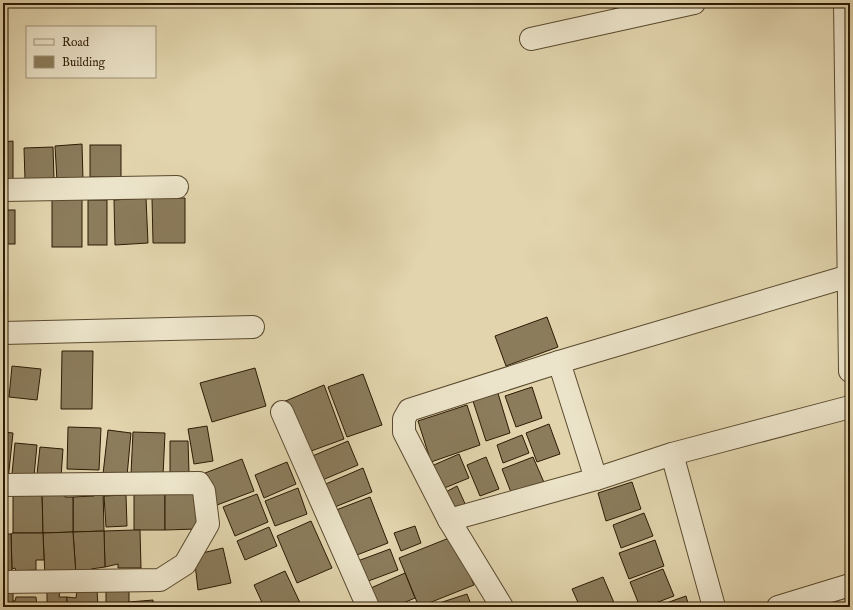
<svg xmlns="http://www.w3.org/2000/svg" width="853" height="610" viewBox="0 0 853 610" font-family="'IM FELL English',serif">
	<rect width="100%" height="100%" fill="#e2d5ae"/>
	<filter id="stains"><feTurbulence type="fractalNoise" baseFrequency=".005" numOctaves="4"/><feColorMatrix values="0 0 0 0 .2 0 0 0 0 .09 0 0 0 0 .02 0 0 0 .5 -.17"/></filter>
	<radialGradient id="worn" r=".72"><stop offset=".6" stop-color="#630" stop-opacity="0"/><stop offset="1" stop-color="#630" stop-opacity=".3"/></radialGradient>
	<!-- building -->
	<g fill="#8b7c5c" stroke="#2d1b04">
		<path d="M612,3H659L617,17Z"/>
		<path d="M13,141V183H3V142Z"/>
		<path d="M82,144L83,180L57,181L55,146Z"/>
		<rect x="90" y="145" width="31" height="32"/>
		<path d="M53,147L54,179L25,180L24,148Z"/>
		<path d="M146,198L148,243L115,245L114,200Z"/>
		<path d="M152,198H185V243H153Z"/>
		<rect x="52" y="199" width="30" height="48"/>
		<rect x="88" y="200" width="19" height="45"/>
		<rect x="3" y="210" width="12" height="34"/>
		<path d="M547,317L558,347L506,366L495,336Z"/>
		<path d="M62,351H93L92,409H61Z"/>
		<path d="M12,366L41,369L37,400L9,397Z"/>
		<path d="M255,368L266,406L212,422L200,383Z"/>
		<path d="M363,374L382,425L347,437L328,387Z"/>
		<path d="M324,385L344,439L303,454L283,402Z"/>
		<path d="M532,387L542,418L516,427L505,396Z"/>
		<path d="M497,390L510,433L486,441L472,398Z"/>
		<path d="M467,405L480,445L431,462L418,421Z"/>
		<path d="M549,424L560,454L537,462L526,433Z"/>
		<path d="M207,426L213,461L194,464L188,429Z"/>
		<path d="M68,427L101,428L99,470L67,469Z"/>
		<path d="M108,430L131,433L127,476L103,474Z"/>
		<path d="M3,432L13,433L8,480H3Z"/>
		<path d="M133,432L165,433L163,476L131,474Z"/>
		<path d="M522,435L529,453L503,463L497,445Z"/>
		<path d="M170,441H188L189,473H170Z"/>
		<path d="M348,441L358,465L320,481L310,457Z"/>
		<path d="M15,443L37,445L34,476L12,474Z"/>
		<path d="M40,447L63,449L61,477L37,474Z"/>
		<path d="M459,454L469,478L437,491L427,468Z"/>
		<path d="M486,457L499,489L480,496L467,465Z"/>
		<path d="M533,457L546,487L514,500L502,469Z"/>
		<path d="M242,459L254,491L217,505L205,473Z"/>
		<path d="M287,462L296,484L264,498L255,475Z"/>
		<path d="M363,468L372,492L330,509L321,486Z"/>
		<path d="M632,482L641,509L606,521L598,493Z"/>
		<path d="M457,486L467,508L451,516L440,495Z"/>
		<path d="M165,487V530H134V488Z"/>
		<path d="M298,488L307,514L275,526L265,501Z"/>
		<path d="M93,489H103L104,531L73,532V497L94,496Z"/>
		<path d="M165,489H195L197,529L165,530Z"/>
		<path d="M3,490H4L3,533Z"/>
		<path d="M42,490L43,533H13V492Z"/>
		<path d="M42,490H65V497H73V532L43,533Z"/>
		<path d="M257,494L268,522L235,536L223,507Z"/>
		<path d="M126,495L127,526L106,527L104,496Z"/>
		<path d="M370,497L388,543L349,558L331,512Z"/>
		<path d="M644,513L653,536L621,548L613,525Z"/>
		<path d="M311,521L332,568L297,583L277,536Z"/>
		<path d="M415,526L421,543L401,551L394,533Z"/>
		<path d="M269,527L277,546L245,560L237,541Z"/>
		<path d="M134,530H140L141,568H118V564L105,567L104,531Z"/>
		<path d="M104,531L105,567L91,569L90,575H76L73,532Z"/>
		<path d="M73,532L76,575L45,577L43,533Z"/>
		<path d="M13,533H43L44,560H36V570L16,571L15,568L12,569L11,534Z"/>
		<path d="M3,534H11L12,574L3,575Z"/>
		<path d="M454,536L474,585L419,607L399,558Z"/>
		<path d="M655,540L664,566L629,579L619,553Z"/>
		<path d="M223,548L231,583L198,590L194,555Z"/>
		<path d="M390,549L398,570L363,583L355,562Z"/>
		<path d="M663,569L674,596L645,607H640L630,582Z"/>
		<path d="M285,571L302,607H264L254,585Z"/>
		<path d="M405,573L415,598L394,607H371L364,591Z"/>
		<path d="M603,577L615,605L611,607H580L572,589Z"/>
		<path d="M129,589V607H106V591Z"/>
		<path d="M47,590L60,591L59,597H67V607H47Z"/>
		<path d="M77,590H97L98,607H67V597L76,598Z"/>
		<rect x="3" y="592" width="10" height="15"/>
		<path d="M467,594L472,607H427Z"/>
		<path d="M686,596L689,607H655Z"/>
		<path d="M16,597H36L37,607H13V601H15Z"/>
		<path d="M153,600V607H129V602Z"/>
	</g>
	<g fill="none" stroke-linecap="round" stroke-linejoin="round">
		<defs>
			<g id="street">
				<path d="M845,3L850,371"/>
				<path d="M531,39L694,3"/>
				<path d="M3,190L177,187"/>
				<path d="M3,333L253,327"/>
				<path d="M559,362L596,479"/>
				<path d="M282,412L368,607"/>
				<path d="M672,454L714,607"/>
				<path d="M3,485L199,483L204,491L208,524L185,564L160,580L3,582"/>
				<path d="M449,520L596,479L672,454L850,407"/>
				<path d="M502,607L449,520L404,432V419L409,410L559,362L849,276"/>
				<path d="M778,607L850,585"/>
			</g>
		</defs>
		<!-- street casing -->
		<use href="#street" stroke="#5a4a2e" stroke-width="24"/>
		<!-- street -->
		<use href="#street" stroke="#ece4ca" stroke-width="22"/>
	</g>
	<!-- margin -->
	<rect width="853" height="610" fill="none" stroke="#e2d5ae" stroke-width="16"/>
	<rect x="4" y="4" width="845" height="602" fill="none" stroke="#2d1b04" stroke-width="2"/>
	<rect x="8" y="8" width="837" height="594" fill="none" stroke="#2d1b04"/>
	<!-- legend -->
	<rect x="26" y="26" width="130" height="52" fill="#ece4ca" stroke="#a0947b"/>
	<rect x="34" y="39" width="20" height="6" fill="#ece4ca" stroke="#a0947b"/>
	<text x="62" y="46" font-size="12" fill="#2d1b04">Road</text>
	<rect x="34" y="56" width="20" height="12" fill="#8b7c5c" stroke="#a0947b"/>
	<text x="62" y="66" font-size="12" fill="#2d1b04">Building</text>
	<rect width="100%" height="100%" filter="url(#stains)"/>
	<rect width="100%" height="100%" fill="url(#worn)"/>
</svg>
